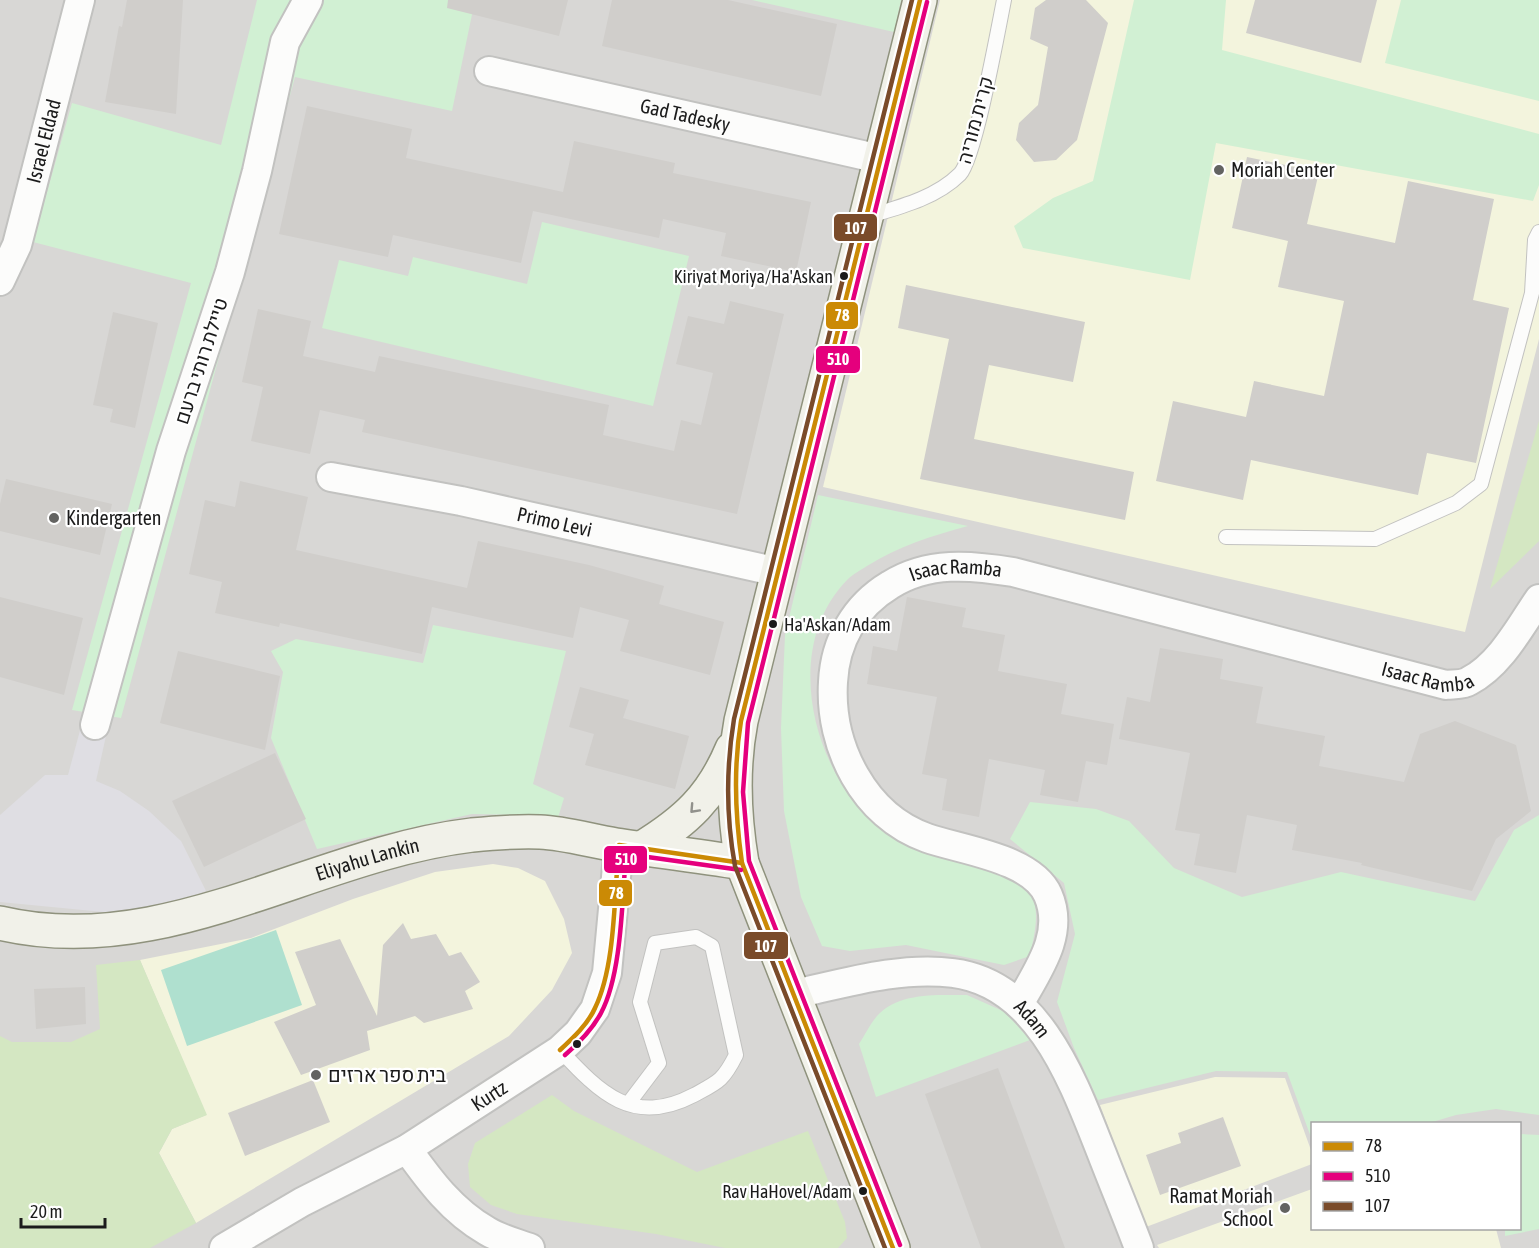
<svg xmlns="http://www.w3.org/2000/svg" width="1539" height="1248" viewBox="0 0 1539 1248" font-family="'Asap Condensed',Heebo,sans-serif">
	<rect width="100%" height="100%" fill="#e9e8e4"/>
	<!-- residential -->
	<path fill="#d8d7d5" fill-rule="evenodd" d="M0,0H1539V1248H0ZM1312,1124H1520V1228H1312Z"/>
	<!-- education -->
	<g fill="#f3f4dd">
		<path d="M940,0H1539V339L1465,632L823,487Z"/>
		<path d="M493,864L518,868L545,881L564,919L572,953L552,990L509,1036L196,1223L159,1153L172,1129L206,1115L140,960L251,938L353,899L435,872Z"/>
		<path d="M1215,1077L1285,1078L1312,1153V1164L1146,1227L1100,1105Z"/>
		<path d="M1312,1189V1228L1496,1229L1501,1248H1159L1157,1245Z"/>
	</g>
	<!-- grass -->
	<g fill="#d4e7c2">
		<path d="M1539,421V541L1490,589Z"/>
		<path d="M140,960L207,1115L172,1129L159,1153L196,1223L150,1248H0V1036L12,1042H71L100,1029L96,965Z"/>
		<path d="M552,1095L574,1111L697,1172L808,1131L845,1222L847,1238L838,1248H725L656,1234L517,1214L491,1205L470,1187L468,1164L475,1143Z"/>
	</g>
	<!-- park -->
	<g fill="#d1f0d3">
		<path d="M257,0H475L452,111L295,77L121,718L72,710L191,283L33,242L72,103L221,145Z"/>
		<path d="M752,0H901L894,32Z"/>
		<path d="M1134,0H1226L1222,50L1539,134V185L1533,201L1216,143L1190,280L1023,248L1014,226L1053,198L1093,181Z"/>
		<path d="M1401,0H1539V101L1385,63Z"/>
		<path d="M542,222L689,256L653,406L322,328L339,260L408,276L413,257L527,284Z"/>
		<path d="M818,495L968,526C931,536 899,546 867,566C861,570 853,574 848,579C774,653 818,798 903,844C939,863 1002,861 1026,887C1043,905 1034,935 1030,956L1004,965L906,945L850,951L822,946L801,897L784,811L781,728L785,635Z"/>
		<path d="M433,625L566,651L533,784L564,798L557,821L524,815L472,814L317,849L271,738L283,672L271,651L296,639L423,663Z"/>
		<path d="M1030,802L1096,809L1129,821L1174,868L1242,897L1341,872L1475,901L1514,830L1539,815V1115L1496,1109L1456,1115L1429,1123L1312,1124V1140L1287,1072L1216,1071L1098,1100L1074,1048L1057,1002L1075,934L1064,883L1010,839Z"/>
		<path d="M967,995L1005,1012L1030,1040L876,1097L859,1044C865,1035 870,1024 877,1016C898,992 937,995 967,995Z"/>
		<path d="M1520,1134L1539,1135V1229L1505,1236V1229L1520,1228Z"/>
	</g>
	<!-- pitch -->
	<path fill="#afe0cf" d="M276,930L302,1005L187,1046L161,970Z"/>
	<!-- plaza -->
	<path fill="#dfdee3" d="M82,723L108,727L96,781L120,791L149,811L181,841L206,891L172,904L124,914L0,902V815L45,775H68Z"/>
	<!-- building -->
	<g fill="#d0cecb">
		<path d="M127,0H183L176,114L105,102L119,26L122,27Z"/>
		<path d="M448,0H568L559,36L447,8Z"/>
		<path d="M612,0H728L837,24L821,96L602,46Z"/>
		<path d="M1046,0H1086L1108,23L1077,140L1056,160L1034,162L1016,140L1019,123L1038,105L1048,47L1030,39L1035,8Z"/>
		<path d="M1255,0H1377L1361,63L1246,33Z"/>
		<path d="M307,106L412,129L406,158L563,192L574,141L675,163L673,173L811,202L796,272L721,256L726,233L663,219L659,238L533,211L521,263L393,235L388,257L279,234Z"/>
		<path d="M1247,157L1319,172L1307,224L1395,243L1408,181L1494,199L1473,300L1509,308L1476,463L1427,453L1418,495L1251,460L1243,500L1156,481L1173,401L1246,417L1254,381L1324,396L1344,301L1278,287L1288,241L1232,228Z"/>
		<path d="M906,285L1085,322L1073,382L989,365L974,439L1134,472L1125,520L920,479L949,339L898,328Z"/>
		<path d="M730,301L784,314L737,514L362,432L365,420L320,410L310,454L251,441L263,387L242,382L258,309L311,321L303,356L375,372L379,356L609,405L603,435L674,451L681,420L701,425L713,373L676,364L688,316L724,324Z"/>
		<path d="M113,312L158,323L135,428L110,422L113,409L93,405Z"/>
		<path d="M6,479L112,504L100,555L0,531V504Z"/>
		<path d="M240,481L308,497L296,550L467,588L478,541L589,565L664,586L659,604L724,622L710,675L620,651L629,620L580,607L573,638L432,607L422,654L280,623L279,627L215,613L222,582L189,574L205,500L235,507Z"/>
		<path d="M0,597L83,618L64,695L0,677Z"/>
		<path d="M907,597L966,608L962,627L1005,635L998,671L1067,684L1061,714L1114,724L1107,765L1086,761L1078,802L1040,795L1045,770L989,759L979,817L942,810L947,779L922,774L937,697L867,684L873,646L897,651Z"/>
		<path d="M1160,648L1223,659L1220,679L1263,687L1256,723L1325,736L1319,766L1404,782L1420,734L1455,721L1516,745L1531,811L1496,839L1472,891L1361,865L1362,863L1292,850L1297,825L1247,815L1236,873L1194,865L1200,834L1175,830L1190,753L1119,739L1127,697L1150,702Z"/>
		<path d="M178,651L280,676L265,750L160,723Z"/>
		<path d="M580,687L629,700L623,718L689,736L675,789L585,765L594,734L569,727Z"/>
		<path d="M275,753L306,819L204,867L172,801Z"/>
		<path d="M403,923L411,939L436,934L449,956L461,952L480,982L465,991L473,1009L424,1023L415,1016L367,1031L370,1050L301,1075L274,1022L316,1005L295,952L340,939L377,1016L383,945Z"/>
		<path d="M85,987L86,1024L36,1029L34,989Z"/>
		<path d="M998,1068L1036,1170L1065,1248H981L925,1094Z"/>
		<path d="M313,1080L330,1122L245,1156L228,1113Z"/>
		<path d="M1223,1117L1241,1166L1160,1195L1146,1155L1181,1143L1178,1133Z"/>
	</g>
	<g fill="none" stroke-linecap="round" stroke-linejoin="round">
		<defs>
			<g id="lane">
				<path d="M869,216C900,207 936,198 960,174C975,158 998,30 1004,0"/>
				<path d="M1226,537L1375,539L1456,503L1481,484L1532,293L1535,240L1539,232"/>
				<path d="M560,1050C600,1093 633,1127 694,1095C718,1082 723,1081 736,1055L712,946L696,937L655,943L640,1002L659,1063L628,1104"/>
			</g>
			<g id="street">
				<path id="s1" d="M489,71L880,159"/>
				<path id="s2" d="M0,281L17,245L80,0"/>
				<path id="s3" d="M331,477L461,501L778,572"/>
				<path d="M95,725L171,451L230,272L257,171L285,42L308,0"/>
				<path id="s4" d="M795,994C845,983 901,966 953,973C1040,984 1074,1084 1102,1154C1114,1185 1127,1216 1139,1248"/>
				<path id="s5" d="M1019,1004C1038,970 1065,934 1048,895C1032,858 961,850 927,838C864,816 829,746 833,682C835,641 855,606 890,585C928,561 971,565 1013,572L1446,685C1453,684 1463,685 1469,681C1500,665 1520,627 1539,599"/>
				<path d="M407,1149C430,1181 452,1211 487,1231C500,1239 516,1243 530,1248"/>
				<path id="s6" d="M224,1248L302,1202L407,1149L560,1050L578,1033L595,1009L607,973L619,845"/>
			</g>
			<g id="secondary">
				<path d="M642,848C686,821 712,797 732,749"/>
				<path id="s7" d="M0,923C165,962 312,854 472,835C493,833 518,831 540,832C565,833 591,841 616,845C657,851 700,856 742,863"/>
				<path d="M893,1248L742,863C734,816 732,768 741,721L920,0"/>
			</g>
		</defs>
		<!-- lane casing -->
		<use href="#lane" stroke="#c2c2c0" stroke-width="16"/>
		<!-- street casing -->
		<use href="#street" stroke="#c2c2c0" stroke-width="32"/>
		<!-- secondary casing -->
		<use href="#secondary" stroke="#8f927d" stroke-width="36"/>
		<!-- lane -->
		<use href="#lane" stroke="#fcfcfb" stroke-width="14"/>
		<!-- street -->
		<use href="#street" stroke="#fcfcfb" stroke-width="28"/>
		<!-- secondary -->
		<use href="#secondary" stroke="#f1f1e9" stroke-width="33"/>
		<defs>
			<g id="bus-1">
				<path d="M560,1050C573,1038 588,1024 595,1008C616,965 614,893 619,845L742,863"/>
				<path d="M893,1248L742,863C735,815 733,769 741,721L920,0"/>
			</g>
			<g id="bus-2">
				<path d="M565,1055C579,1043 592,1030 601,1013C622,974 622,899 626,854L741,870"/>
				<path d="M900,1245L749,861L743,792L748,723L927,2"/>
			</g>
			<path id="bus-3" d="M885,1248L735,866C726,817 726,768 734,719L912,0"/>
		</defs>
		<!-- bus-1 casing -->
		<use href="#bus-1" stroke="#fff" stroke-width="9"/>
		<!-- bus-2 casing -->
		<use href="#bus-2" stroke="#fff" stroke-width="9"/>
		<!-- bus-3 casing -->
		<use href="#bus-3" stroke="#fff" stroke-width="9"/>
		<!-- bus-1 -->
		<use href="#bus-1" stroke="#cb8a05" stroke-width="4.5"/>
		<!-- bus-2 -->
		<use href="#bus-2" stroke="#e5007d" stroke-width="4.5"/>
		<!-- bus-3 -->
		<use href="#bus-3" stroke="#7a4b2a" stroke-width="4.5"/>
	</g>
	<!-- one-way arrows -->
	<defs><path id="oneway-chevron" d="M-2-3.5L2.5 0L-2 3.5" fill="none" stroke-width="1.6" stroke-linecap="round" stroke-linejoin="round" transform="scale(1.5)"/></defs>
	<use stroke="#91918c" href="#oneway-chevron" transform="translate(694 809) rotate(133)"/>
	<!-- markers -->
	<g fill="#636361" stroke="#fff" stroke-width="2">
		<circle cx="1219" cy="170" r="6"/>
		<circle cx="54" cy="518" r="6"/>
		<circle cx="316" cy="1075" r="6"/>
		<circle cx="1285" cy="1208" r="6"/>
	</g>
	<g fill="#1b1b1b" stroke="#fff" stroke-width="2">
		<circle cx="844" cy="276" r="5"/>
		<circle cx="773" cy="624" r="5"/>
		<circle cx="577" cy="1044" r="5"/>
		<circle cx="863" cy="1191" r="5"/>
	</g>
	<g text-anchor="middle" stroke-width="4.5" stroke-linejoin="round" paint-order="stroke">
		<!-- bus labels -->
		<g font-size="18" fill="#1b1b1b" stroke="#fff" text-anchor="end">
			<text x="833" y="283">Kiriyat Moriya/Ha'Askan</text>
			<text x="784" y="631" text-anchor="start">Ha'Askan/Adam</text>
			<text x="852" y="1198">Rav HaHovel/Adam</text>
		</g>
		<!-- street labels -->
		<g font-size="20" fill="#1b1b1b" stroke="#fff">
			<text dy="7" stroke="none"><textPath href="#s1" startOffset="201">Gad Tadesky</textPath></text>
			<text transform="translate(975 120) rotate(-75)" y="7">קרית מוריה</text>
			<text dy="7" stroke="none"><textPath href="#s2" startOffset="147">Israel Eldad</textPath></text>
			<text transform="translate(201 361) rotate(-72)" y="7">טיילת רותי ברעם</text>
			<text dy="7" stroke="none"><textPath href="#s3" startOffset="228">Primo Levi</textPath></text>
			<text dy="7" stroke="none"><textPath href="#s5" startOffset="636">Isaac Ramba</textPath></text>
			<text dy="7" stroke="none"><textPath href="#s5" startOffset="1122">Isaac Ramba</textPath></text>
			<text dy="7" stroke="none"><textPath href="#s7" startOffset="378">Eliyahu Lankin</textPath></text>
			<text dy="7" stroke="none"><textPath href="#s4" startOffset="254">Adam</textPath></text>
			<text dy="7" stroke="none"><textPath href="#s6" startOffset="306">Kurtz</textPath></text>
		</g>
		<!-- poi labels -->
		<g font-size="20" fill="#1b1b1b" stroke="#fff" text-anchor="start">
			<text x="1231" y="177">Moriah Center</text>
			<text x="66" y="525">Kindergarten</text>
			<text x="328" y="1082">בית ספר ארזים</text>
			<text x="1273" y="1203" text-anchor="end">Ramat Moriah<tspan x="1273" dy="23">School</tspan></text>
		</g>
	</g>
	<g stroke="#fff" stroke-width="2">
		<rect x="833" y="213" width="45" height="29" rx="6" fill="#7a4b2a"/>
		<rect x="825" y="301" width="34" height="29" rx="6" fill="#cb8a05"/>
		<rect x="815" y="345" width="46" height="29" rx="6" fill="#e5007d"/>
		<rect x="603" y="845" width="45" height="29" rx="6" fill="#e5007d"/>
		<rect x="598" y="879" width="35" height="28" rx="6" fill="#cb8a05"/>
		<rect x="743" y="931" width="46" height="29" rx="6" fill="#7a4b2a"/>
	</g>
	<g font-size="16" text-anchor="middle" font-weight="bold" fill="#fff">
		<text x="856" y="234">107</text>
		<text x="842" y="321">78</text>
		<text x="838" y="365">510</text>
		<text x="626" y="865">510</text>
		<text x="616" y="899">78</text>
		<text x="766" y="952">107</text>
	</g>
	<!-- legend -->
	<rect x="1311" y="1122" width="210" height="108" fill="#ffffff" stroke="#a4a4a4" stroke-width="1.5"/>
	<rect x="1323" y="1142" width="30" height="9" fill="#cb8a05" stroke="#a4a4a4" stroke-width="1.5"/>
	<text x="1365" y="1152" font-size="18" fill="#1b1b1b">78</text>
	<rect x="1323" y="1172" width="30" height="9" fill="#e5007d" stroke="#a4a4a4" stroke-width="1.5"/>
	<text x="1365" y="1182" font-size="18" fill="#1b1b1b">510</text>
	<rect x="1323" y="1202" width="30" height="9" fill="#7a4b2a" stroke="#a4a4a4" stroke-width="1.5"/>
	<text x="1365" y="1212" font-size="18" fill="#1b1b1b">107</text>
	<!-- scale -->
	<path d="M21 1218v9h84v-9" fill="none" stroke="#1b1b1b" stroke-width="3"/>
	<text x="30" y="1218" font-size="18" fill="#1b1b1b" stroke="#ffffff" stroke-width="4.5" paint-order="stroke">20 m</text>
</svg>
